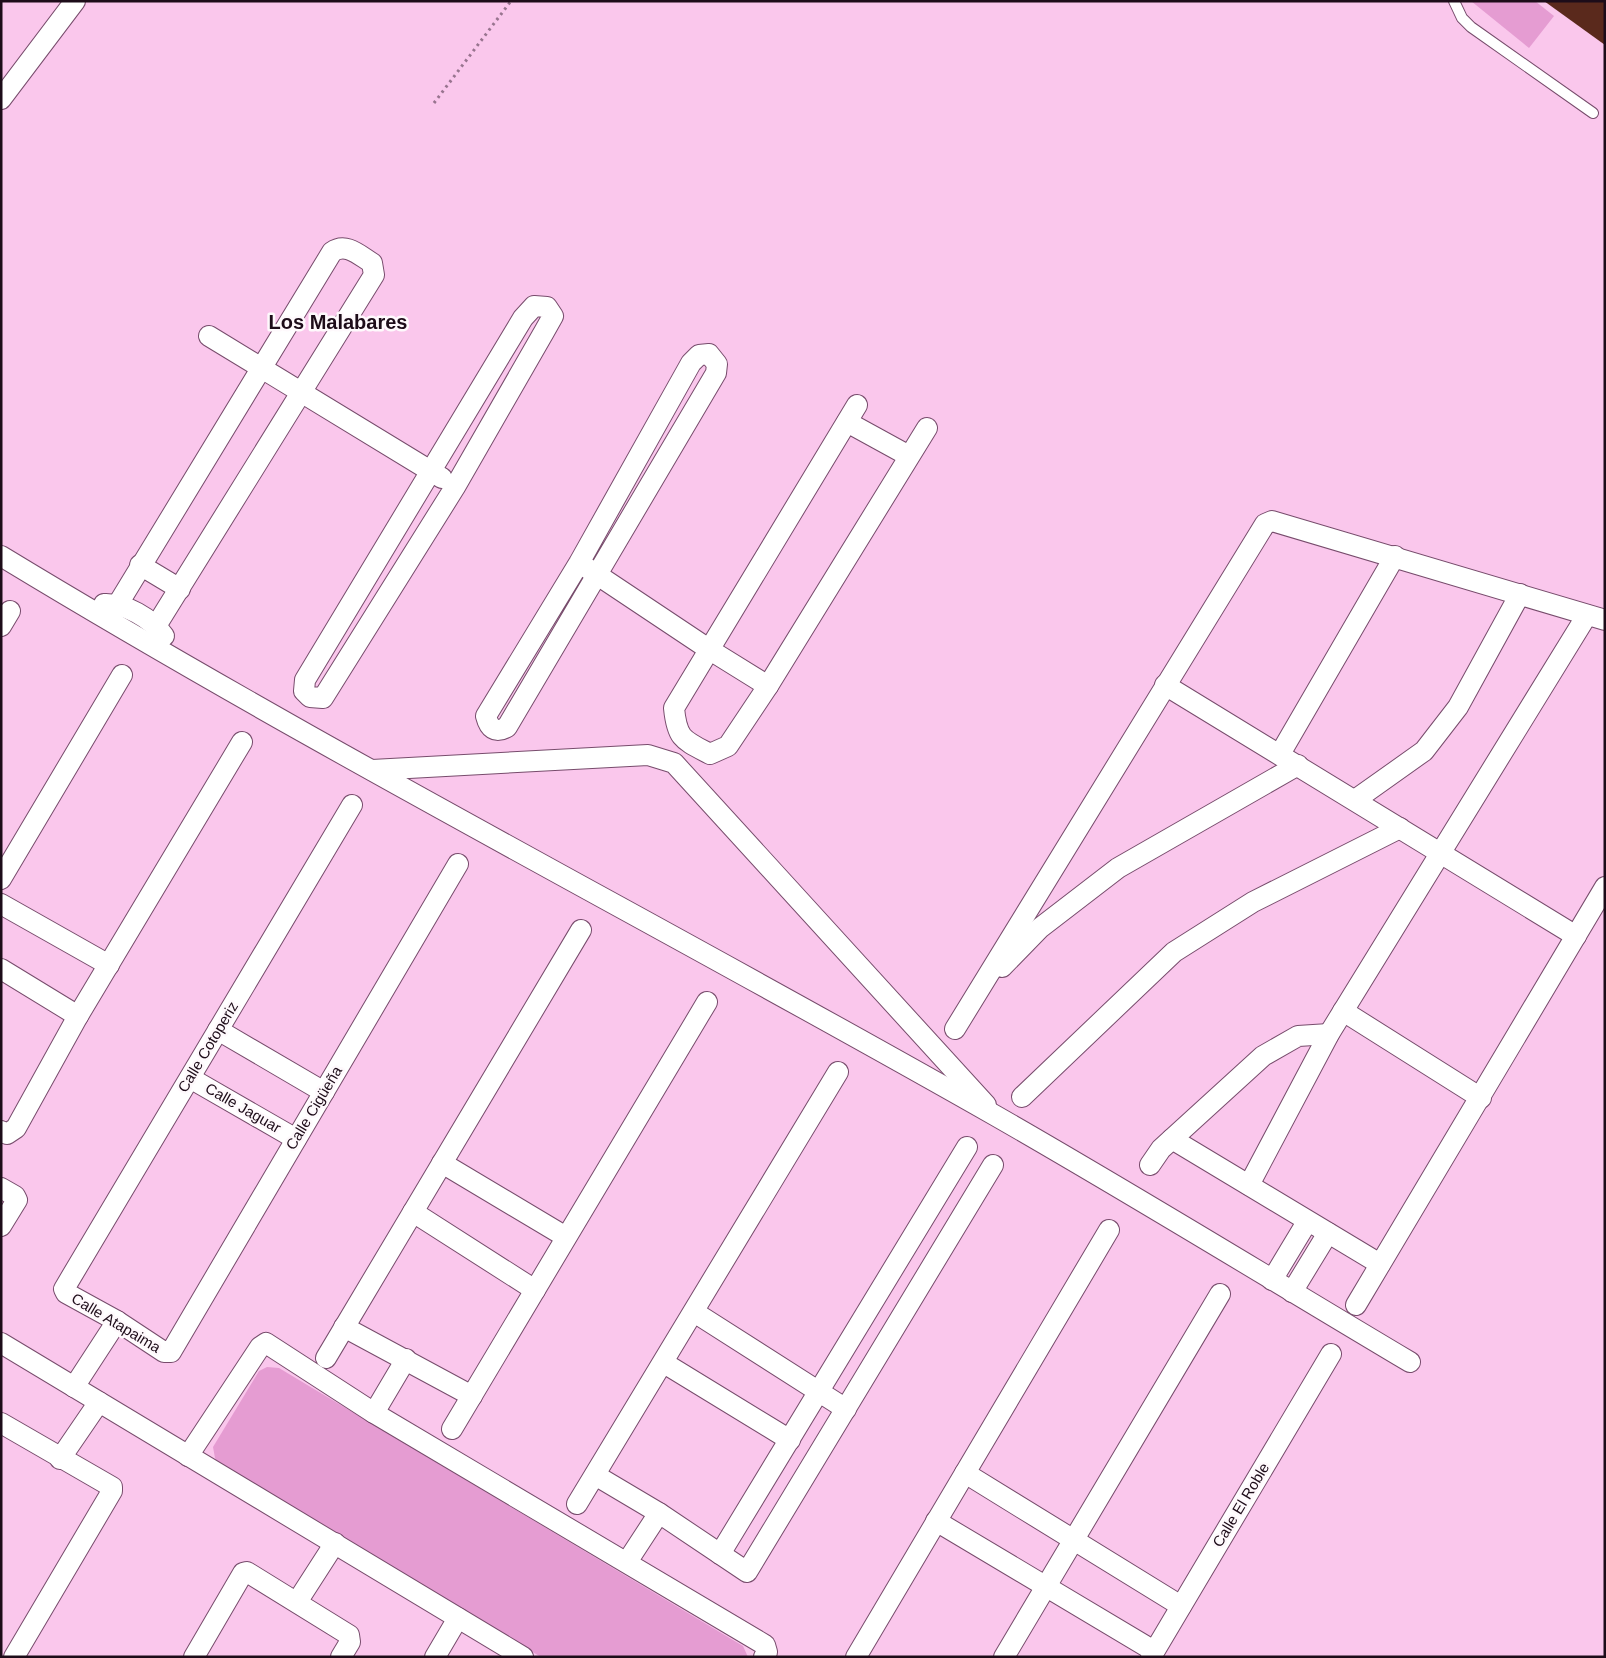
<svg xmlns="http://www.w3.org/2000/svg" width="1606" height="1658" viewBox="0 0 1606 1658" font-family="Helvetica,sans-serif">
	<rect width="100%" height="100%" fill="#fac7ec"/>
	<!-- green -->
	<g fill="#e59cd2">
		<path d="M1471,1H1535L1554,16L1529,48Z"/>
		<path d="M267,1367L279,1368L743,1646L748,1657H541L220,1467L215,1458L213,1447L259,1371Z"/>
	</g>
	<!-- building -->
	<path fill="#5a291c" d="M1544,1H1605V45Z"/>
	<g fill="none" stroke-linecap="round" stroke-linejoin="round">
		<defs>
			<path id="lane" d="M1454,1L1462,18L1471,27L1593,113"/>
			<g id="street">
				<path d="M1,99L75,1"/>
				<path d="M534,306L547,307L553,316L544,332L455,487L323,698L310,697L304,691L305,680L523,318Z"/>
				<path d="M209,336L442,478"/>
				<path d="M709,354L717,364L716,373L507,727C495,734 489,728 486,716L579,563L691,363L699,355Z"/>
				<path d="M857,405L674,708C677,739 683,740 710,754L728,746L768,686L927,428"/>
				<path d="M847,422L909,456"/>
				<path d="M1,556C327,754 666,928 996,1116C1136,1196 1272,1280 1410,1362"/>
				<path d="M140,565L180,589"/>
				<path d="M587,568L710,650L768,686"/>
				<path d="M104,604C125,603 151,618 164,636"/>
				<path d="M118,604L332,252C346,242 359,255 372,263L374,275L156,626"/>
				<path d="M1,626L10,611"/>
				<path d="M1165,685L1576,936"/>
				<path d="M1280,754L1395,556"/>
				<path d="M372,770L648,755L674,763L986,1105"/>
				<path d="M1355,800L1424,751L1458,707L1520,594"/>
				<path d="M352,805L64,1289L66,1293L117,1321L164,1352H171L458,864"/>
				<path d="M1,879L122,675"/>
				<path d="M1,904L109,965"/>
				<path d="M1002,967L1040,928L1118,868L1298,765"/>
				<path d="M1,969L78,1016"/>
				<path d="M1343,1011L1481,1098"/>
				<path d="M955,1029L1265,524L1272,521L1605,620"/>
				<path d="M218,1030L324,1092"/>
				<path d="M190,1078L296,1139"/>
				<path d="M1022,1097L1174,952L1253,902L1400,828"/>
				<path d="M1,1131L7,1134L16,1128L78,1016L242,742"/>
				<path d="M1172,1139L1380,1264"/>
				<path d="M442,1163L566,1237"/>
				<path d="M1150,1165L1161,1149L1263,1056L1298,1036L1329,1034"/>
				<path d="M1249,1185L1329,1034L1587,615"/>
				<path d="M1,1188L15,1196L17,1200L1,1226"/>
				<path d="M413,1212L535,1290"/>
				<path d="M1272,1280L1307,1222"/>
				<path d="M1292,1292L1328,1233"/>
				<path d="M1356,1305L1605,887"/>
				<path d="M694,1312L846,1409"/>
				<path d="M344,1327L472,1396"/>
				<path d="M1,1343L523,1657"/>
				<path d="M326,1358L581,930"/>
				<path d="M664,1363L790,1440"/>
				<path d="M74,1387L117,1321"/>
				<path d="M374,1413L406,1359"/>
				<path d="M1,1423L112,1487V1491L14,1657"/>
				<path d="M452,1429L707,1002"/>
				<path d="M188,1456L260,1347L266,1343L374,1413L765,1645L767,1652L764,1657"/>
				<path d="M60,1459L99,1402"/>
				<path d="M965,1473L1181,1606"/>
				<path d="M595,1475L659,1513L747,1572L993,1165"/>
				<path d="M577,1504L838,1072"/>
				<path d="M936,1521L1154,1651"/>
				<path d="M720,1554L967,1147"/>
				<path d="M627,1562L659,1513"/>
				<path d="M297,1602L335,1543"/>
				<path d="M194,1657L243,1573L247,1572L349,1635L350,1642L341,1657"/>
				<path d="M435,1657L458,1618"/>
				<path d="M856,1657L1109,1230"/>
				<path d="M1004,1657L1220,1294"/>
				<path d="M1151,1657L1331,1354"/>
			</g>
		</defs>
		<!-- lane casing -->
		<use href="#lane" stroke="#774c6c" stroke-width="12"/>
		<!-- street casing -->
		<use href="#street" stroke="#774c6c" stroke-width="22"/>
		<!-- path -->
		<path stroke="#98748f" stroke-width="3" stroke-dasharray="2.5 4" stroke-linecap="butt" d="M434,103L511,1"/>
		<!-- lane -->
		<use href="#lane" stroke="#fff" stroke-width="10"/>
		<!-- street -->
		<use href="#street" stroke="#fff" stroke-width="20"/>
	</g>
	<g text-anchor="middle" stroke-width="5" stroke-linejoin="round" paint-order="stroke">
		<!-- street labels -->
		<g font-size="15" fill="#1d0c19" stroke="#fef9fc">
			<text transform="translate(208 1047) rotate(-59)" y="5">Calle Cotoperiz</text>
			<text transform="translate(243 1108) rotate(30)" y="5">Calle Jaguar</text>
			<text transform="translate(314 1108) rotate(-59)" y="5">Calle Cigüeña</text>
			<text transform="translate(116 1323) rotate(31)" y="5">Calle Atapaima</text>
			<text transform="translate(1241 1505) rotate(-59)" y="5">Calle El Roble</text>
		</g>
		<!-- district labels -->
		<g font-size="20" font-weight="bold" fill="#1d0c19" stroke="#fef9fc">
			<text x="338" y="329">Los Malabares</text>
		</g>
	</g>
	<!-- border -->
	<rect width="1606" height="1658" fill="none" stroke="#1d0c19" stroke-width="5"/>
</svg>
